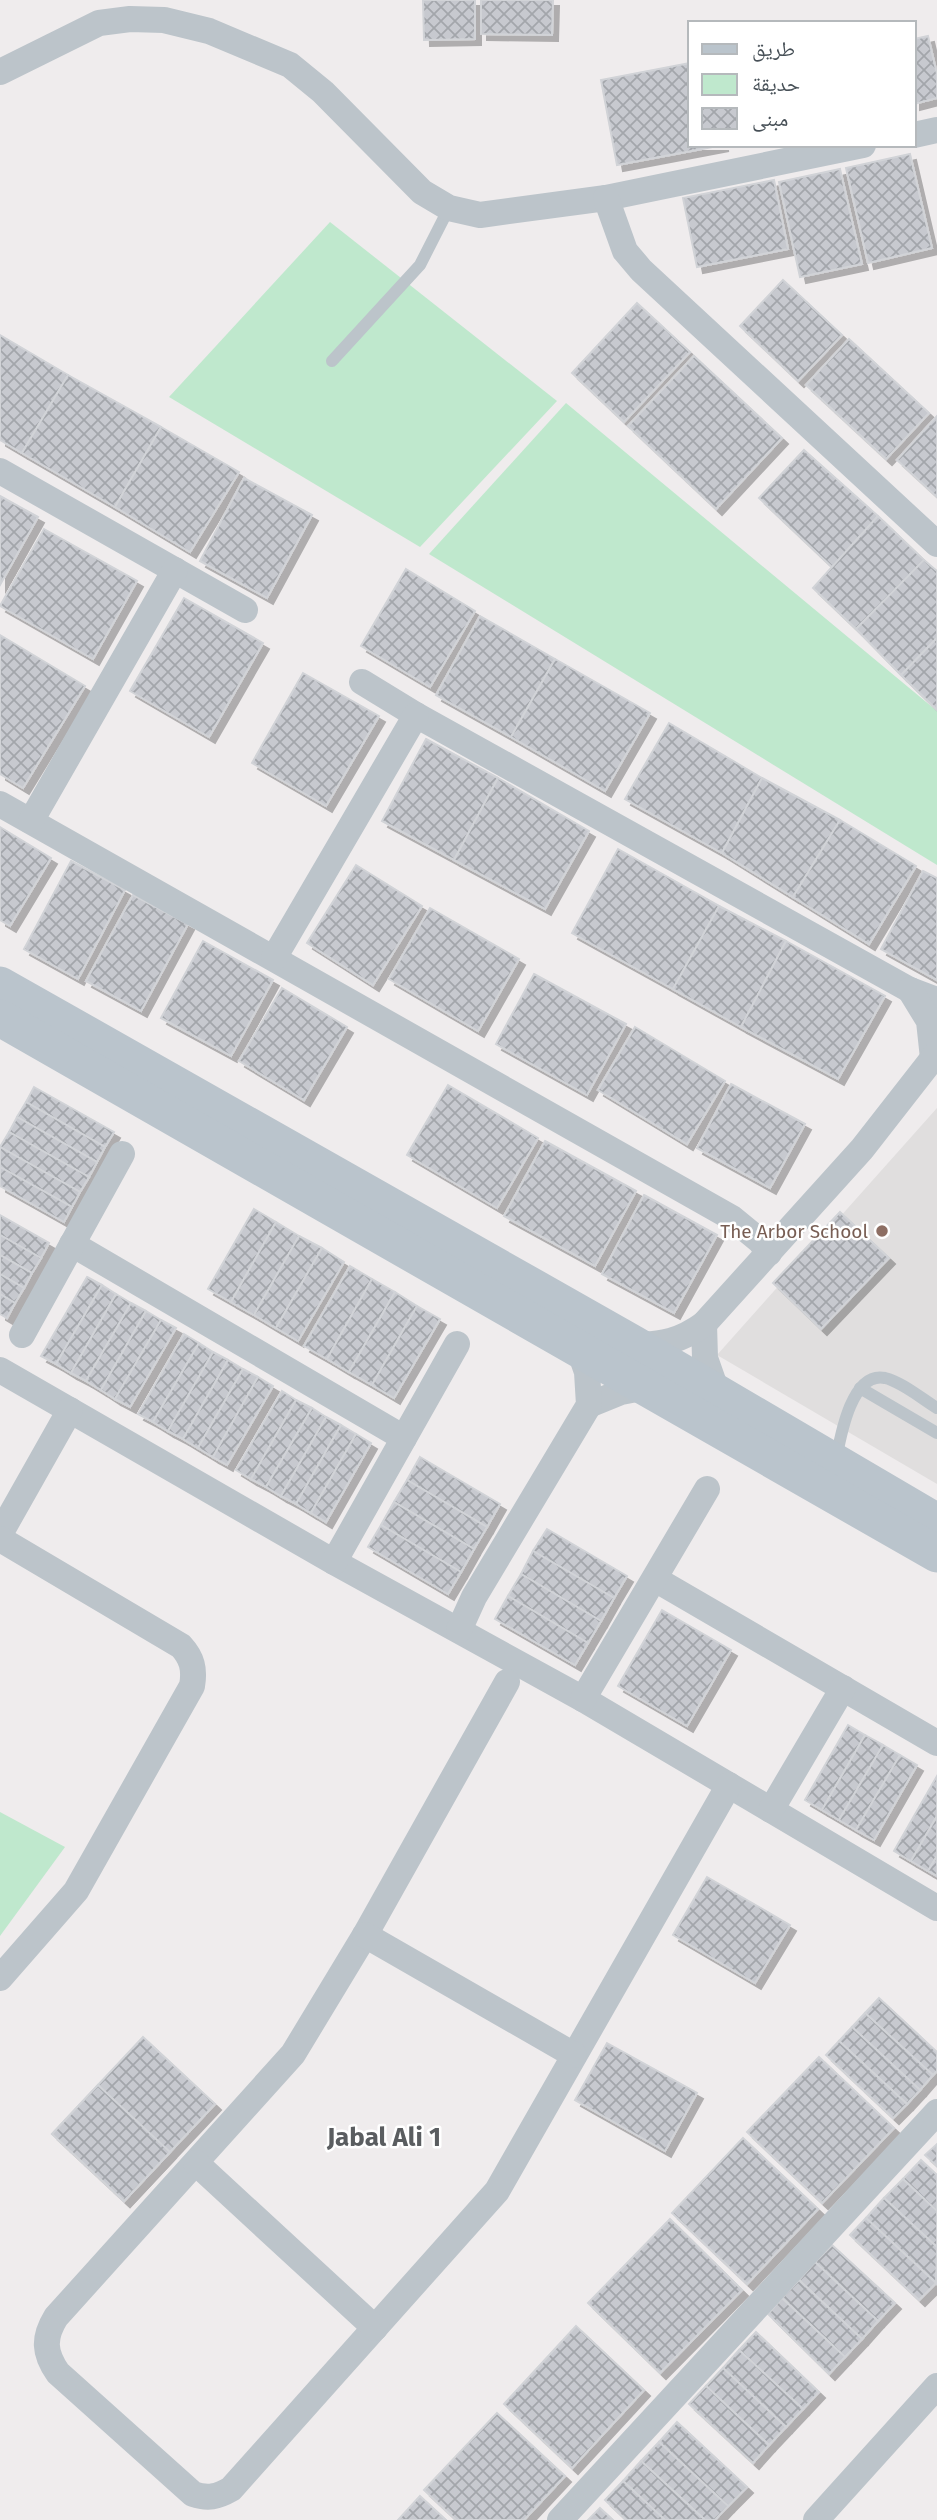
<svg xmlns="http://www.w3.org/2000/svg" width="937" height="2520" viewBox="0 0 937 2520" font-family="'Fira Sans','Noto Naskh Arabic',sans-serif">
	<defs>
		<pattern id="building-cross-hatch" width="8" height="8" patternUnits="userSpaceOnUse" patternTransform="scale(1.75)"><rect width="8" height="8" fill="#c7c9cf"/><path d="M0 0l8 8M0 8l8-8" fill="none" stroke="#a3a6ab"/></pattern>
		<filter id="shadow"><feDropShadow dx="6" dy="6" stdDeviation="0" flood-color="#0004"/></filter>
	</defs>
	<rect width="100%" height="100%" fill="#efeced"/>
	<!-- education -->
	<path fill="#e0dede" d="M937,1108V1484L717,1355Z"/>
	<!-- green -->
	<g fill="#bfe8cd">
		<path d="M330,222L557,401L420,547L169,397Z"/>
		<path d="M566,403L937,711V865L429,554Z"/>
		<path d="M0,1812L65,1847L0,1936Z"/>
	</g>
	<!-- building -->
	<g fill="url(#building-cross-hatch)" stroke="#d1d3d7" stroke-width="2" filter="url(#shadow)">
		<path d="M423,0H475V39L424,40Z"/>
		<path d="M481,0H553L552,35L481,34Z"/>
		<path d="M928,36L937,74V98L914,104V39Z"/>
		<path d="M690,63V145H723L617,165L601,80Z"/>
		<path d="M910,154L932,248L868,263L846,168Z"/>
		<path d="M840,169L862,264L800,277L779,182Z"/>
		<path d="M774,180L788,249L697,267L683,198Z"/>
		<path d="M783,280L842,335L798,381L740,326Z"/>
		<path d="M637,303L690,352L624,422L572,373Z"/>
		<path d="M0,335L68,375L22,453L0,440Z"/>
		<path d="M849,339L929,413L886,459L806,385Z"/>
		<path d="M694,356L782,438L716,509L628,426Z"/>
		<path d="M68,375L161,427L115,507L22,453Z"/>
		<path d="M937,416V497L897,460Z"/>
		<path d="M161,427L239,472L190,552L115,507Z"/>
		<path d="M804,450L878,516L833,568L759,498Z"/>
		<path d="M244,478L312,515L267,598L200,561Z"/>
		<path d="M0,496L38,517L0,585Z"/>
		<path d="M878,516L924,560L856,629L813,588Z"/>
		<path d="M44,529L137,581L93,659L0,606Z"/>
		<path d="M924,560L937,571V638L901,675L856,629Z"/>
		<path d="M406,569L475,611L430,687L361,646Z"/>
		<path d="M184,598L263,643L209,737L130,691Z"/>
		<path d="M480,616L555,659L511,737L436,695Z"/>
		<path d="M0,635L85,686L23,788L0,774Z"/>
		<path d="M937,638V710L901,675Z"/>
		<path d="M555,659L650,713L605,791L511,737Z"/>
		<path d="M303,673L379,716L326,806L252,763Z"/>
		<path d="M669,723L762,778L722,853L625,799Z"/>
		<path d="M426,739L498,778L454,860L382,821Z"/>
		<path d="M498,778L589,831L545,909L454,860Z"/>
		<path d="M762,778L840,820L793,897L722,853Z"/>
		<path d="M840,820L916,866L869,944L793,897Z"/>
		<path d="M0,827L51,858L10,926L0,920Z"/>
		<path d="M618,849L719,906L673,989L572,933Z"/>
		<path d="M71,861L125,890L78,979L24,949Z"/>
		<path d="M356,865L422,906L373,985L307,943Z"/>
		<path d="M923,871L937,878V980L881,949Z"/>
		<path d="M133,895L188,924L141,1011L86,981Z"/>
		<path d="M719,906L786,941L741,1027L673,989Z"/>
		<path d="M430,908L519,959L478,1031L389,979Z"/>
		<path d="M203,941L273,980L231,1056L161,1018Z"/>
		<path d="M786,941L885,996L838,1079L741,1027Z"/>
		<path d="M534,974L626,1024L587,1095L496,1044Z"/>
		<path d="M282,988L347,1027L304,1100L239,1061Z"/>
		<path d="M635,1027L725,1081L687,1144L598,1090Z"/>
		<path d="M731,1084L805,1124L770,1188L697,1148Z"/>
		<path d="M448,1085L538,1138L497,1208L407,1155Z"/>
		<path d="M34,1087L114,1132L105,1147L26,1102Z"/>
		<path d="M26,1102L105,1147L97,1162L17,1117Z"/>
		<path d="M17,1117L97,1162L89,1177L9,1132Z"/>
		<path d="M9,1132L89,1177L80,1192L0,1147Z"/>
		<path d="M545,1141L636,1191L595,1266L504,1216Z"/>
		<path d="M0,1147L80,1192L72,1207L0,1167Z"/>
		<path d="M0,1167L72,1207L64,1222L0,1186Z"/>
		<path d="M644,1195L717,1235L674,1313L602,1274Z"/>
		<path d="M254,1209L276,1222L231,1302L208,1289Z"/>
		<path d="M840,1212L889,1258L821,1329L773,1283Z"/>
		<path d="M0,1215L49,1243L41,1258L0,1235Z"/>
		<path d="M276,1222L299,1236L254,1315L231,1302Z"/>
		<path d="M0,1235L41,1258L32,1273L0,1255Z"/>
		<path d="M299,1236L322,1248L276,1328L254,1315Z"/>
		<path d="M322,1248L344,1262L298,1341L276,1328Z"/>
		<path d="M0,1255L32,1273L24,1288L0,1274Z"/>
		<path d="M350,1266L372,1279L327,1359L304,1346Z"/>
		<path d="M0,1274L24,1288L15,1303L0,1294Z"/>
		<path d="M87,1277L102,1285L56,1364L41,1356Z"/>
		<path d="M372,1279L395,1292L349,1372L327,1359Z"/>
		<path d="M102,1285L116,1294L71,1373L56,1364Z"/>
		<path d="M395,1292L417,1306L372,1385L349,1372Z"/>
		<path d="M0,1294L15,1303L7,1318L0,1314Z"/>
		<path d="M116,1294L131,1303L86,1381L71,1373Z"/>
		<path d="M131,1303L146,1311L101,1390L86,1381Z"/>
		<path d="M417,1306L440,1319L394,1398L372,1385Z"/>
		<path d="M146,1311L161,1320L115,1399L101,1390Z"/>
		<path d="M161,1320L176,1328L130,1407L115,1399Z"/>
		<path d="M184,1334L199,1343L153,1422L138,1414Z"/>
		<path d="M199,1343L213,1352L168,1431L153,1422Z"/>
		<path d="M213,1352L228,1360L183,1439L168,1431Z"/>
		<path d="M228,1360L243,1369L198,1448L183,1439Z"/>
		<path d="M243,1369L258,1377L213,1457L198,1448Z"/>
		<path d="M258,1377L273,1386L227,1465L213,1457Z"/>
		<path d="M282,1391L296,1400L251,1479L236,1470Z"/>
		<path d="M296,1400L312,1408L266,1487L251,1479Z"/>
		<path d="M312,1408L326,1417L281,1496L266,1487Z"/>
		<path d="M326,1417L341,1425L296,1504L281,1496Z"/>
		<path d="M341,1425L356,1434L311,1513L296,1504Z"/>
		<path d="M356,1434L371,1443L326,1522L311,1513Z"/>
		<path d="M420,1457L500,1504L487,1527L407,1480Z"/>
		<path d="M407,1480L487,1527L474,1549L394,1502Z"/>
		<path d="M394,1502L474,1549L461,1572L381,1525Z"/>
		<path d="M381,1525L461,1572L448,1594L368,1547Z"/>
		<path d="M547,1529L627,1576L614,1598L533,1551Z"/>
		<path d="M533,1551L614,1598L601,1621L521,1574Z"/>
		<path d="M521,1574L601,1621L588,1643L508,1596Z"/>
		<path d="M508,1596L588,1643L575,1665L495,1619Z"/>
		<path d="M662,1610L731,1650L687,1726L618,1686Z"/>
		<path d="M848,1725L865,1735L822,1810L805,1800Z"/>
		<path d="M865,1735L883,1745L839,1820L822,1810Z"/>
		<path d="M883,1745L900,1755L856,1830L839,1820Z"/>
		<path d="M900,1755L917,1765L874,1840L856,1830Z"/>
		<path d="M937,1776V1816L911,1861L894,1851Z"/>
		<path d="M937,1816V1856L928,1871L911,1861Z"/>
		<path d="M937,1856V1876L928,1871Z"/>
		<path d="M707,1877L790,1925L755,1983L673,1935Z"/>
		<path d="M879,1998L937,2052V2071L933,2075L865,2013Z"/>
		<path d="M865,2013L933,2075L920,2090L852,2027Z"/>
		<path d="M852,2027L920,2090L907,2104L839,2041Z"/>
		<path d="M143,2037L215,2104L124,2201L52,2134Z"/>
		<path d="M839,2041L907,2104L893,2118L826,2055Z"/>
		<path d="M607,2043L697,2093L665,2151L575,2100Z"/>
		<path d="M819,2057L894,2128L822,2203L747,2132Z"/>
		<path d="M98,2085L170,2152L124,2201L52,2134Z"/>
		<path d="M743,2138L818,2209L747,2284L672,2213Z"/>
		<path d="M937,2144V2166L925,2155Z"/>
		<path d="M921,2160L937,2175V2211L903,2179Z"/>
		<path d="M903,2179L937,2211V2247L884,2198Z"/>
		<path d="M884,2198L937,2247L936,2283L866,2218Z"/>
		<path d="M866,2218L936,2283L919,2300L850,2235Z"/>
		<path d="M670,2219L742,2290L660,2373L588,2303Z"/>
		<path d="M832,2245L895,2303L878,2321L815,2262Z"/>
		<path d="M815,2262L878,2321L862,2339L799,2280Z"/>
		<path d="M799,2280L862,2339L845,2357L782,2298Z"/>
		<path d="M782,2298L845,2357L829,2374L768,2314Z"/>
		<path d="M576,2326L644,2390L572,2468L504,2404Z"/>
		<path d="M756,2332L819,2392L803,2409L739,2350Z"/>
		<path d="M739,2350L803,2409L786,2427L723,2368Z"/>
		<path d="M723,2368L786,2427L769,2445L706,2386Z"/>
		<path d="M706,2386L769,2445L753,2463L689,2404Z"/>
		<path d="M497,2413L565,2476L524,2520H456L424,2490Z"/>
		<path d="M677,2422L747,2487L728,2506L659,2442Z"/>
		<path d="M659,2442L728,2506L715,2520H705L641,2461Z"/>
		<path d="M641,2461L705,2520H665L623,2481Z"/>
		<path d="M623,2481L665,2520H626L605,2500Z"/>
		<path d="M420,2496L446,2520H398Z"/>
		<path d="M600,2508L613,2520H588Z"/>
	</g>
	<g fill="none" stroke-linecap="round" stroke-linejoin="round">
		<!-- lane -->
		<g stroke="#bcc4ca" stroke-width="12">
			<path d="M332,361L420,265L449,208"/>
			<path d="M860,1388L937,1433"/>
			<path d="M836,1460C840,1439 851,1371 885,1378C902,1382 922,1399 937,1408"/>
		</g>
		<!-- street -->
		<g stroke="#bcc4ca" stroke-width="26">
			<path d="M0,72L99,23L130,19L164,20L209,31L290,65L323,92L422,192L449,208L480,215L606,198L863,145"/>
			<path d="M914,135L937,130"/>
			<path d="M606,198L625,251L641,270L937,544"/>
			<path d="M0,471L245,610"/>
			<path d="M362,682L416,715L910,990L937,1000"/>
			<path d="M0,804L732,1218L760,1241L769,1253"/>
			<path d="M31,821L175,570"/>
			<path d="M274,958L416,715"/>
			<path d="M910,990L929,1021L933,1058"/>
			<path d="M72,1244L404,1438"/>
			<path d="M704,1324L705,1358L718,1395"/>
			<path d="M22,1335L122,1154"/>
			<path d="M634,1344C661,1346 682,1340 704,1324L862,1149L937,1053"/>
			<path d="M0,1370L334,1562L583,1699L937,1908"/>
			<path d="M589,1405L621,1392L647,1387"/>
			<path d="M0,1534L70,1410"/>
			<path d="M0,1539L181,1646C192,1658 195,1669 192,1686L76,1891L0,1978"/>
			<path d="M334,1562L457,1344"/>
			<path d="M655,1579L937,1743"/>
			<path d="M459,1630L474,1597L589,1405L587,1372L579,1349"/>
			<path d="M507,1682L365,1935L293,2054L56,2317C43,2338 44,2353 58,2373L193,2494C208,2499 217,2497 231,2489L497,2191L729,1785"/>
			<path d="M583,1699L707,1489"/>
			<path d="M771,1810L843,1688"/>
			<path d="M365,1935L574,2055"/>
			<path d="M196,2163L375,2328"/>
			<path d="M560,2520L937,2112"/>
			<path d="M816,2520L937,2386"/>
		</g>
		<!-- secondary -->
		<g stroke="#bac4cc" stroke-width="37">
			<path d="M0,985L634,1344L937,1522"/>
			<path d="M0,1018L937,1554"/>
		</g>
	</g>
	<!-- markers -->
	<circle fill="#8d6e63" stroke="#fff" stroke-width="2.5" cx="882" cy="1231" r="7"/>
	<g text-anchor="middle" stroke-width="5" stroke-linejoin="round" paint-order="stroke">
		<!-- education labels -->
		<g font-size="19" fill="#785e54" stroke="#fff" text-anchor="end">
			<text x="868" y="1238">The Arbor School</text>
		</g>
		<!-- district labels -->
		<g font-size="26" font-weight="bold" fill="#5a5d60" stroke="#fff">
			<text x="384" y="2146">Jabal Ali 1</text>
		</g>
	</g>
	<!-- legend -->
	<rect x="688" y="21" width="228" height="126" fill="#ffffff" stroke="#b5b9bc" stroke-width="2"/>
	<rect x="702" y="44" width="35" height="10" fill="#bac4cc" stroke="#b5b9bc" stroke-width="2"/>
	<text x="752" y="56" font-size="21" fill="#475057">طريق</text>
	<rect x="702" y="74" width="35" height="21" fill="#bfe8cd" stroke="#b5b9bc" stroke-width="2"/>
	<text x="752" y="91" font-size="21" fill="#475057">حديقة</text>
	<rect x="702" y="108" width="35" height="21" fill="url(#building-cross-hatch)" stroke="#b5b9bc" stroke-width="2"/>
	<text x="752" y="126" font-size="21" fill="#475057">مبنى</text>
</svg>
